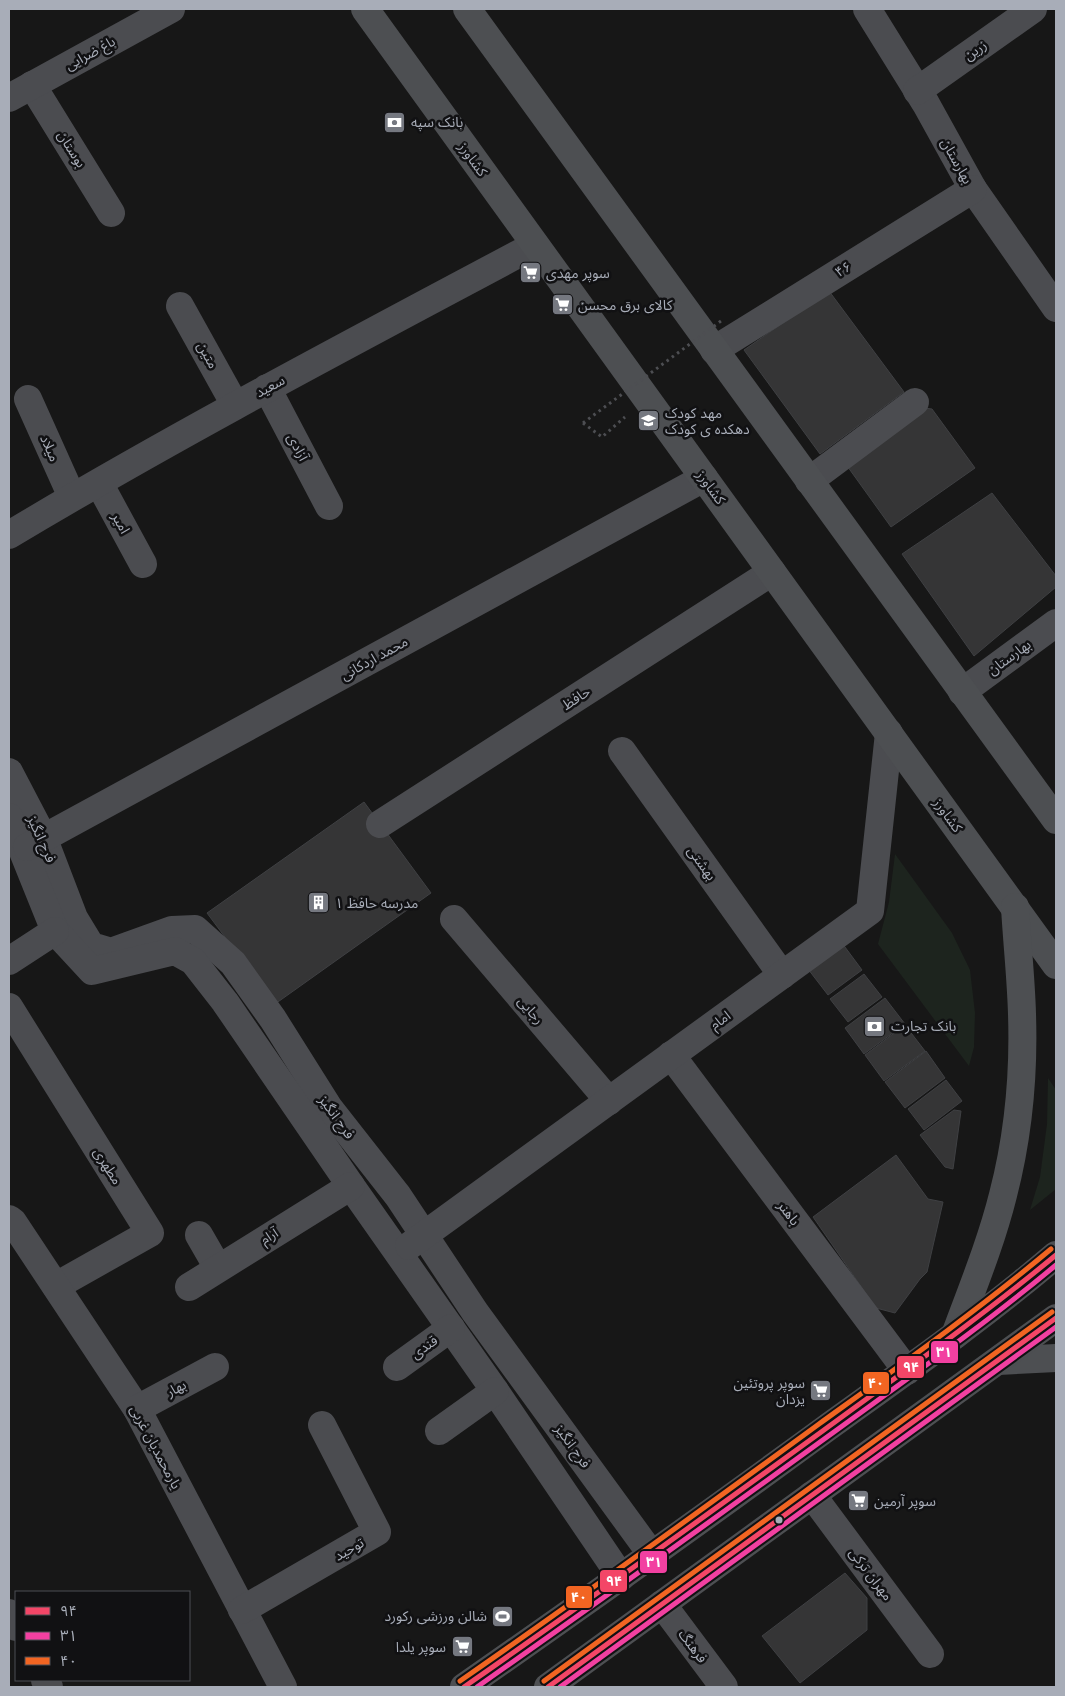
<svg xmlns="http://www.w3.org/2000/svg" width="1065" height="1696" viewBox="0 0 1065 1696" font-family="Helvetica,'Noto Sans Arabic',sans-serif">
	<rect width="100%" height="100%" fill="#171717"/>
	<!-- green -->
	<g fill="#1d241e">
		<path d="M895,854L952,933L970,970L975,1013L974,1047L969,1066L878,944L889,902Z"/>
		<path d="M1048,1078L1056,1090V1189L1030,1210L1040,1177L1047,1124Z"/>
	</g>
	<!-- building -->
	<g fill="#353536" stroke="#3f4043">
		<path d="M829,291L904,392L820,454L744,350Z"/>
		<path d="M924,408L932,409L975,468L891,527L845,463Z"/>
		<path d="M992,493L1056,576V587L974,656L902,554Z"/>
		<path d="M364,802L431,893L275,1004L207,913Z"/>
		<path d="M842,943L862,970L828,995L808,969Z"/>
		<path d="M864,974L882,997L848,1022L830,999Z"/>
		<path d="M885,998L905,1024L864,1054L845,1028Z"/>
		<path d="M905,1025L925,1051L884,1081L865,1055Z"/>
		<path d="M926,1051L945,1078L905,1108L885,1082Z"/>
		<path d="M946,1080L962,1101L924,1130L908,1109Z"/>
		<path d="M954,1110L961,1111L953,1169L945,1167L920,1135Z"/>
		<path d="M896,1155L928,1199L943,1202L927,1272L920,1279L895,1313L876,1308L813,1217Z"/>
		<path d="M845,1573L867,1598V1630L800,1683L762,1636Z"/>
	</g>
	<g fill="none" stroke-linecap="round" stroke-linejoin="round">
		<!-- path -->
		<path stroke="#4d4e52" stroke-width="3" stroke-dasharray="2.5 4" stroke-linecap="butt" d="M583,423L602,437L625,417"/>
		<!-- minor -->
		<g stroke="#4b4c50" stroke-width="28">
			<path d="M867,9L926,104L973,189L1056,308"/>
			<path d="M32,85L111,213"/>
			<path d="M917,91L1033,9"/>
			<path d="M9,98L171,9"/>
			<path d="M180,306L235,405"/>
			<path d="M714,350L973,189"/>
			<path d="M267,388L329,506"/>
			<path d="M28,399L72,497"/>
			<path d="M809,481L915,402"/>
			<path d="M99,483L143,564"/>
			<path d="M9,535C181,432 359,339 535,245"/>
			<path d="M962,692L1056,623"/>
			<path d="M622,751L782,975"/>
			<path d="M9,772L43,837L74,918L91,946L111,952L172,930L195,929L233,963L273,1019L329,1108L398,1196L475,1312L652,1555"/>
			<path d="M9,817L55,931L92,971L175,951L193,961L225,1002L351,1186L495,1391L621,1577"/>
			<path d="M380,824L772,572"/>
			<path d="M27,847L704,478"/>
			<path d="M454,919L609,1101"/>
			<path d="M9,961L55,931"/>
			<path d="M9,1007L150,1233L56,1286"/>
			<path d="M671,1055L907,1371"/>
			<path d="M9,1219L13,1222L137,1409L283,1687"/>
			<path d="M199,1235L218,1268"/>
			<path d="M409,1246L870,911L889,733"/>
			<path d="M189,1287L351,1186"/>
			<path d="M397,1367L451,1328"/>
			<path d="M137,1409L215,1367"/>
			<path d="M439,1431L495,1391"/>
			<path d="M812,1495L930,1654"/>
			<path d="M662,1604L724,1687"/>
			<path d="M242,1610L377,1532L322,1425"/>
			<path d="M9,1613L16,1627"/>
			<path d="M45,1680L49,1687"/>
		</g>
		<!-- major -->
		<g stroke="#4d4f52" stroke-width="28">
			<path d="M365,9L1056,965"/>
			<path d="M467,9L1056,820"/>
			<path d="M955,1335C972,1289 991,1243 1003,1195C1018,1137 1024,1074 1022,1014C1021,978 1017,943 1015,907"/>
			<path d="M998,1361L1056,1358"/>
			<path d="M464,1687C585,1603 705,1517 824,1430C903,1373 982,1318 1056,1255"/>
			<path d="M548,1687L1056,1318"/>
		</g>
		<!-- path-bridge -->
		<path stroke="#4d4e52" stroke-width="3" stroke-dasharray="2.5 4" stroke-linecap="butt" d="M583,423L721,321"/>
		<defs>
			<g id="bus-1">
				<path d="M464,1687C585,1603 704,1517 824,1430C902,1373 981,1317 1056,1255"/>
				<path d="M548,1687L1056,1318"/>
			</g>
			<g id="bus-2">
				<path d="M477,1687C594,1605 711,1521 827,1437C904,1381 983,1326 1056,1265"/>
				<path d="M560,1687L1056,1327"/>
			</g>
			<g id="bus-3">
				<path d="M460,1681C581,1597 700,1511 819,1424C898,1367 977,1311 1051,1249"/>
				<path d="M544,1681L1052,1312"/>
			</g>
		</defs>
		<!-- bus-1 casing -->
		<use href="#bus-1" stroke="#111113" stroke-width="9"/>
		<!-- bus-2 casing -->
		<use href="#bus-2" stroke="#111113" stroke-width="9"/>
		<!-- bus-3 casing -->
		<use href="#bus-3" stroke="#111113" stroke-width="9"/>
		<!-- bus-1 -->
		<use href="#bus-1" stroke="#f34667" stroke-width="5"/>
		<!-- bus-2 -->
		<use href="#bus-2" stroke="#f240a1" stroke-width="5"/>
		<!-- bus-3 -->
		<use href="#bus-3" stroke="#f26522" stroke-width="5"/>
	</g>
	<!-- icons -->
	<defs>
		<symbol id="bank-square" viewBox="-11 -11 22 22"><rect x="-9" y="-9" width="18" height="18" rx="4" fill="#757880" stroke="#111113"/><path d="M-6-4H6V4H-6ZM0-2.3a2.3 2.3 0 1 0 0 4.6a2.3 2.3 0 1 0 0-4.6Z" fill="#fff"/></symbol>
		<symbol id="supermarket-square" viewBox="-11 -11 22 22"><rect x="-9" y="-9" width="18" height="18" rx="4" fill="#757880" stroke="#111113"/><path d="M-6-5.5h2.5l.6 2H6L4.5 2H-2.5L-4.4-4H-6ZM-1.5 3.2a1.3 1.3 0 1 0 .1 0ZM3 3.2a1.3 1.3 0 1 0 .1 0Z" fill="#fff"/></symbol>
		<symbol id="school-square" viewBox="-11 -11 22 22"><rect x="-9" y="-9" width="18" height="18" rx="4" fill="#757880" stroke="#111113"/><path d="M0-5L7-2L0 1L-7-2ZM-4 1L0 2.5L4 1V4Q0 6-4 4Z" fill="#fff"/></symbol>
		<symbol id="building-square" viewBox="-11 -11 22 22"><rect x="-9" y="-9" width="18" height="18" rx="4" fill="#757880" stroke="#111113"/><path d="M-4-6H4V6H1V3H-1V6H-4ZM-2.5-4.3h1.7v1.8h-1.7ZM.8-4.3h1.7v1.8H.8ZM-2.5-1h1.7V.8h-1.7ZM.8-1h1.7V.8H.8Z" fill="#fff"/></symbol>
		<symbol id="stadium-square" viewBox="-11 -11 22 22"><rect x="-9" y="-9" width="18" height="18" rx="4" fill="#757880" stroke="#111113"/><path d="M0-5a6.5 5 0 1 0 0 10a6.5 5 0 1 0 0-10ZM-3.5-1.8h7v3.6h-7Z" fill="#fff"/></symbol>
	</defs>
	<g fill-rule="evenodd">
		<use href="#bank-square" x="382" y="110" width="25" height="25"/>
		<use href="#supermarket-square" x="518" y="260" width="25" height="25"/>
		<use href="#supermarket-square" x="550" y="292" width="25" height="25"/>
		<use href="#school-square" x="636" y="408" width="25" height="25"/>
		<use href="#building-square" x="306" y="890" width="25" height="25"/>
		<use href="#bank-square" x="862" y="1014" width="25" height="25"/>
		<use href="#supermarket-square" x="808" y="1378" width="25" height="25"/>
		<use href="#supermarket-square" x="846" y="1488" width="25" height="25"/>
		<use href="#stadium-square" x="490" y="1604" width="25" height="25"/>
		<use href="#supermarket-square" x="450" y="1634" width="25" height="25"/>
	</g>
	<!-- markers -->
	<circle fill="#a8adb8" stroke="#111113" stroke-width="2" cx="779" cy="1520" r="4.5"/>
	<g text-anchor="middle" stroke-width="5" stroke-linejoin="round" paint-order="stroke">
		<!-- street labels -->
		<g font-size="14" fill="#a8adb8" stroke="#111113">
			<text transform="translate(975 50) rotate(-35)" y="5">زرین</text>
			<text transform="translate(90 53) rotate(-29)" y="5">باغ ضرایی</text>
			<text transform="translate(72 149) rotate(58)" y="5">بوستان</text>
			<text transform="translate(473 159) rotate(54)" y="5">کشاورز</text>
			<text transform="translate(957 161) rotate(61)" y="5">بهارستان</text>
			<text transform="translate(843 269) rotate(-32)" y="5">۴۶</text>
			<text transform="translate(208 355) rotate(61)" y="5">متین</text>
			<text transform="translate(270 386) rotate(-28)" y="5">سعید</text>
			<text transform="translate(298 447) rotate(62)" y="5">آزادی</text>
			<text transform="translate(50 448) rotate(66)" y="5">میلاد</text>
			<text transform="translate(711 487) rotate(54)" y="5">کشاورز</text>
			<text transform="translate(121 523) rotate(61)" y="5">امیر</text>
			<text transform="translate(1009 657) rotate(-36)" y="5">بهارستان</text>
			<text transform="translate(374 658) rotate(-29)" y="5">محمد اردکانی</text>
			<text transform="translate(576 698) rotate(-33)" y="5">حافظ</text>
			<text transform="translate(948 815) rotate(54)" y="5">کشاورز</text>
			<text transform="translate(42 839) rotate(66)" y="5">فرح انگیز</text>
			<text transform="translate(702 863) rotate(54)" y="5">بهشتی</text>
			<text transform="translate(531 1010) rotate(50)" y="5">رجایی</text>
			<text transform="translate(720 1020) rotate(-36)" y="5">امام</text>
			<text transform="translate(337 1117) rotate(54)" y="5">فرح انگیز</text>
			<text transform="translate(108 1166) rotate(58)" y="5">مطهری</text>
			<text transform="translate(789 1213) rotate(53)" y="5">باهنر</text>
			<text transform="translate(269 1236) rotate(-32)" y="5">آرام</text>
			<text transform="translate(424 1347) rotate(-36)" y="5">قندی</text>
			<text transform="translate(176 1388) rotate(-28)" y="5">بهار</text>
			<text transform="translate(573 1446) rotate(54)" y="5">فرح انگیز</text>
			<text transform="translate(156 1447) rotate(62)" y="5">یارمحمدیان غربی</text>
			<text transform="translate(349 1549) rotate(-30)" y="5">توحید</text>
			<text transform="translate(871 1574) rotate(53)" y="5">مهران ترکی</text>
			<text transform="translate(693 1646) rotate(53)" y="5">فرهنگ</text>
		</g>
		<!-- poi labels -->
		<g font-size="14" fill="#a8adb8" stroke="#111113" text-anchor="start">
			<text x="411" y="127">بانک سپه</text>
			<text x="546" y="278">سوپر مهدی</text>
			<text x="578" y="310">کالای برق محسن</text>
			<text x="665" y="418">مهد کودک<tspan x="665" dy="16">دهکده ی کودک</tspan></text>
			<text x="335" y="908">مدرسه حافظ ۱</text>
			<text x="891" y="1031">بانک تجارت</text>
			<text x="805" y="1388" text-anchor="end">سوپر پروتئین<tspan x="805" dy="16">یزدان</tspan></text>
			<text x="874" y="1506">سوپر آرمین</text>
			<text x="487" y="1621" text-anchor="end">شالن ورزشی رکورد</text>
			<text x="446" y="1652" text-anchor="end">سوپر یلدا</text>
		</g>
	</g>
	<g stroke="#111113" stroke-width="2">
		<rect x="930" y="1340" width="29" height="24" rx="5" fill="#f240a1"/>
		<rect x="896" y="1355" width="29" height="24" rx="5" fill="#f34667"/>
		<rect x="862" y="1371" width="28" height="24" rx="5" fill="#f26522"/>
		<rect x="639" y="1550" width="29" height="24" rx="5" fill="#f240a1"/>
		<rect x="599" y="1569" width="29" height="24" rx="5" fill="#f34667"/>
		<rect x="565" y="1585" width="28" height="24" rx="5" fill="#f26522"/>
	</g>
	<g font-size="14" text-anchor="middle" font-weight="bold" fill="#fff">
		<text x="944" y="1357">۳۱</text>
		<text x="911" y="1372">۹۴</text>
		<text x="876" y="1388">۴۰</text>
		<text x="654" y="1567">۳۱</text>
		<text x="614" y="1586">۹۴</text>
		<text x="579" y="1602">۴۰</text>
	</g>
	<!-- border -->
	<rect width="1065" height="1696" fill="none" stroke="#a8adb8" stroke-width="20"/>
	<!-- legend -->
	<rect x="15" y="1591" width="175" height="90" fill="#111113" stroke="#4d4f55"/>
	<rect x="25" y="1607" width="25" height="8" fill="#f34667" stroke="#4d4f55"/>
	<text x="60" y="1616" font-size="15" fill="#a8adb8">۹۴</text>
	<rect x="25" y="1632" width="25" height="8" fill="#f240a1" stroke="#4d4f55"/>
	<text x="60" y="1641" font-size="15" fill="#a8adb8">۳۱</text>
	<rect x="25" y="1657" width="25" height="8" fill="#f26522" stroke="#4d4f55"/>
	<text x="60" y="1666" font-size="15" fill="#a8adb8">۴۰</text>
</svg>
